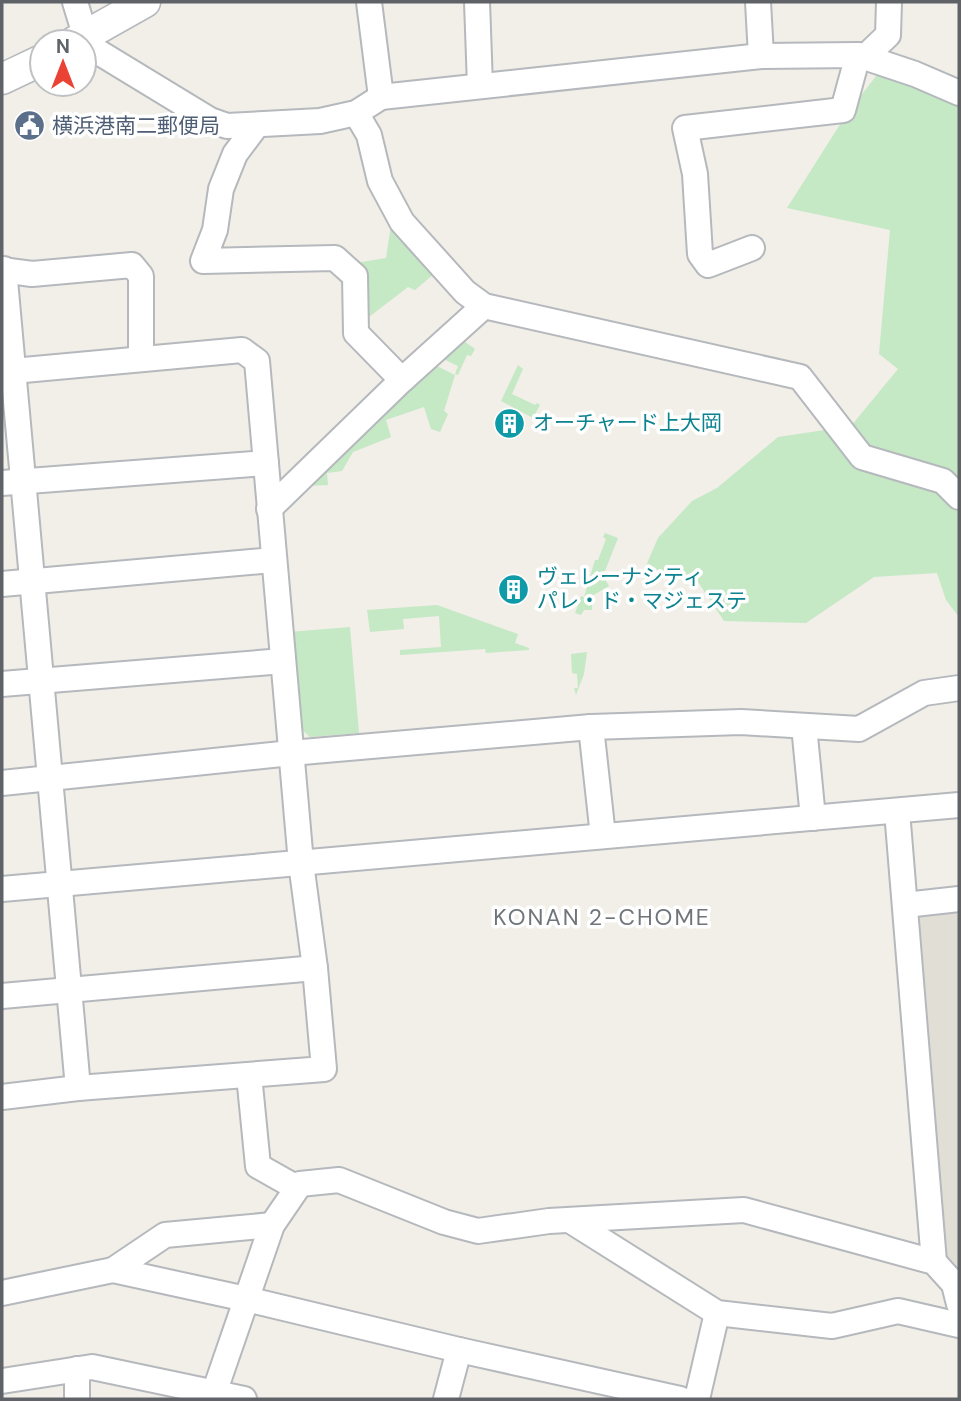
<svg xmlns="http://www.w3.org/2000/svg" width="961" height="1401" viewBox="0 0 961 1401" font-family="'DM Sans','Noto Sans JP',sans-serif">
	<rect width="100%" height="100%" fill="#f1efe8"/>
	<!-- education -->
	<path fill="#e1ded6" d="M959,905V1282L945,1257L911,908Z"/>
	<!-- green -->
	<g fill="#c5e8c5">
		<path d="M883,67L959,99V617L946,600L937,573L874,577L806,623L724,621L694,576L645,568L658,538L692,501L717,488L778,437L851,426L898,369L879,354L890,230L787,208L846,115Z"/>
		<path d="M391,225L435,273L415,290L408,287L365,320L356,263L386,258Z"/>
		<path d="M461,339L475,349L471,356L467,355L458,375L455,374L458,366L441,358Z"/>
		<path d="M433,364L455,375L444,411L448,414L440,432L431,429L424,407L386,420L391,437L353,452L342,471L327,473L328,485L305,486Z"/>
		<path d="M518,365L523,369L512,394L535,405L537,403L540,405L533,418L501,401Z"/>
		<path d="M605,533L618,538L603,576L609,586L592,596V610H584L581,615L575,613L581,596L584,597L595,560H598L606,539L603,537Z"/>
		<path d="M437,605L518,634L515,643L529,648V650L486,653L485,649L400,655V650L441,647L439,616L403,619L404,629L370,632L367,610Z"/>
		<path d="M350,627L359,733L310,737L299,727L289,632Z"/>
		<path d="M587,652L584,674L576,695L574,688H578L577,674L572,673L571,654Z"/>
	</g>
	<g fill="none" stroke-linecap="round" stroke-linejoin="round">
		<defs>
			<g id="minor">
				<path d="M75,2L85,35L95,50L210,120L227,126L320,121L356,113L381,97L761,56L758,2"/>
				<path d="M369,2L381,97"/>
				<path d="M477,2L480,86"/>
				<path d="M761,56L858,55L915,74L959,93"/>
				<path d="M865,57L888,35L889,2"/>
				<path d="M356,113L369,135L380,181L402,222L465,292L484,306L800,377L862,457L943,481L959,497"/>
				<path d="M256,126L235,154L221,189L215,230L203,261L335,258L355,276L356,333L402,380"/>
				<path d="M752,248L708,265L700,254L695,174L685,128L843,110L858,55"/>
				<path d="M4,269L78,1088"/>
				<path d="M2,270L32,274L132,265L141,276V359"/>
				<path d="M2,372L242,350L257,361L301,863L315,968L324,1069L78,1088L2,1097"/>
				<path d="M2,483L266,463"/>
				<path d="M269,509L402,380L484,306"/>
				<path d="M2,584L273,560"/>
				<path d="M2,684L283,661"/>
				<path d="M804,726L813,818"/>
				<path d="M591,727L603,836"/>
				<path d="M2,783L291,753L591,727L741,722L859,729L924,693L959,688"/>
				<path d="M897,811L934,1262"/>
				<path d="M2,889L959,805"/>
				<path d="M905,905L959,899"/>
				<path d="M2,996L315,968"/>
				<path d="M249,1075L258,1166L297,1188"/>
				<path d="M571,1221L717,1313L832,1326L898,1311L959,1325"/>
				<path d="M113,1270L165,1235L272,1225"/>
				<path d="M2,1293L113,1270L246,1299L459,1350L680,1399"/>
				<path d="M2,1381L92,1367L244,1399"/>
				<path d="M77,1399V1369"/>
				<path d="M212,1399L272,1225L300,1184L339,1180L444,1222L478,1231L549,1221L744,1210L934,1262L954,1284L959,1304"/>
				<path d="M446,1399L459,1350"/>
				<path d="M697,1399L717,1313"/>
			</g>
			<g id="tertiary">
				<path d="M74,42L145,2"/>
				<path d="M2,79L42,60"/>
			</g>
		</defs>
		<!-- minor casing -->
		<use href="#minor" stroke="#b5b8bc" stroke-width="28"/>
		<!-- tertiary casing -->
		<use href="#tertiary" stroke="#b5b8bc" stroke-width="33"/>
		<!-- minor -->
		<use href="#minor" stroke="#fff" stroke-width="24"/>
		<!-- tertiary -->
		<use href="#tertiary" stroke="#fff" stroke-width="30"/>
	</g>
	<!-- icons -->
	<defs>
		<symbol id="civic-disc" viewBox="-11 -11 22 22"><circle r="9.5" fill="#5c6f8a" stroke="#fff"/><path d="M-.6-6.5H3V-4.5H.6V-3L4-1V1h2V6H-6V1h2V-1L-.6-3ZM-1.2 2.5V6h2.4V2.5Z" fill="#fff"/></symbol>
		<symbol id="building-disc" viewBox="-11 -11 22 22"><circle r="9.5" fill="#0f9aa8" stroke="#fff"/><path d="M-4-6H4V6H1V3H-1V6H-4ZM-2.5-4.3h1.7v1.8h-1.7ZM.8-4.3h1.7v1.8H.8ZM-2.5-1h1.7V.8h-1.7ZM.8-1h1.7V.8H.8Z" fill="#fff"/></symbol>
	</defs>
	<g fill-rule="evenodd">
		<use href="#civic-disc" x="12" y="108" width="35" height="35"/>
		<use href="#building-disc" x="492" y="406" width="35" height="35"/>
		<use href="#building-disc" x="496" y="572" width="35" height="35"/>
	</g>
	<g text-anchor="middle" stroke-width="7" stroke-linejoin="round" paint-order="stroke">
		<!-- service labels -->
		<g font-size="21" fill="#4e5e75" stroke="#fff" text-anchor="start">
			<text x="52" y="133">横浜港南二郵便局</text>
		</g>
		<!-- culture labels -->
		<g font-size="21" fill="#0d838f" stroke="#fff" text-anchor="start">
			<text x="533" y="430">オーチャード上大岡</text>
			<text x="537" y="584">ヴェレーナシティ<tspan x="537" dy="24">パレ・ド・マジェステ</tspan></text>
		</g>
		<!-- neighbourhood labels -->
		<g font-size="23" letter-spacing="2" fill="#70757a" stroke="#fff">
			<text x="602" y="925">KONAN 2-CHOME</text>
		</g>
	</g>
	<!-- border -->
	<rect width="961" height="1401" fill="none" stroke="#5f6368" stroke-width="7"/>
	<!-- north arrow -->
	<g transform="translate(63 63)"><circle r="33" fill="#ffffff" stroke="#bfc1c3" stroke-width="2"/>
	<path d="M0-5L12 26L0 18L-12 26Z" fill="#ea4335"/>
	<text y="-10" font-size="19" font-weight="bold" text-anchor="middle" fill="#5f6368">N</text>
	</g>
</svg>
